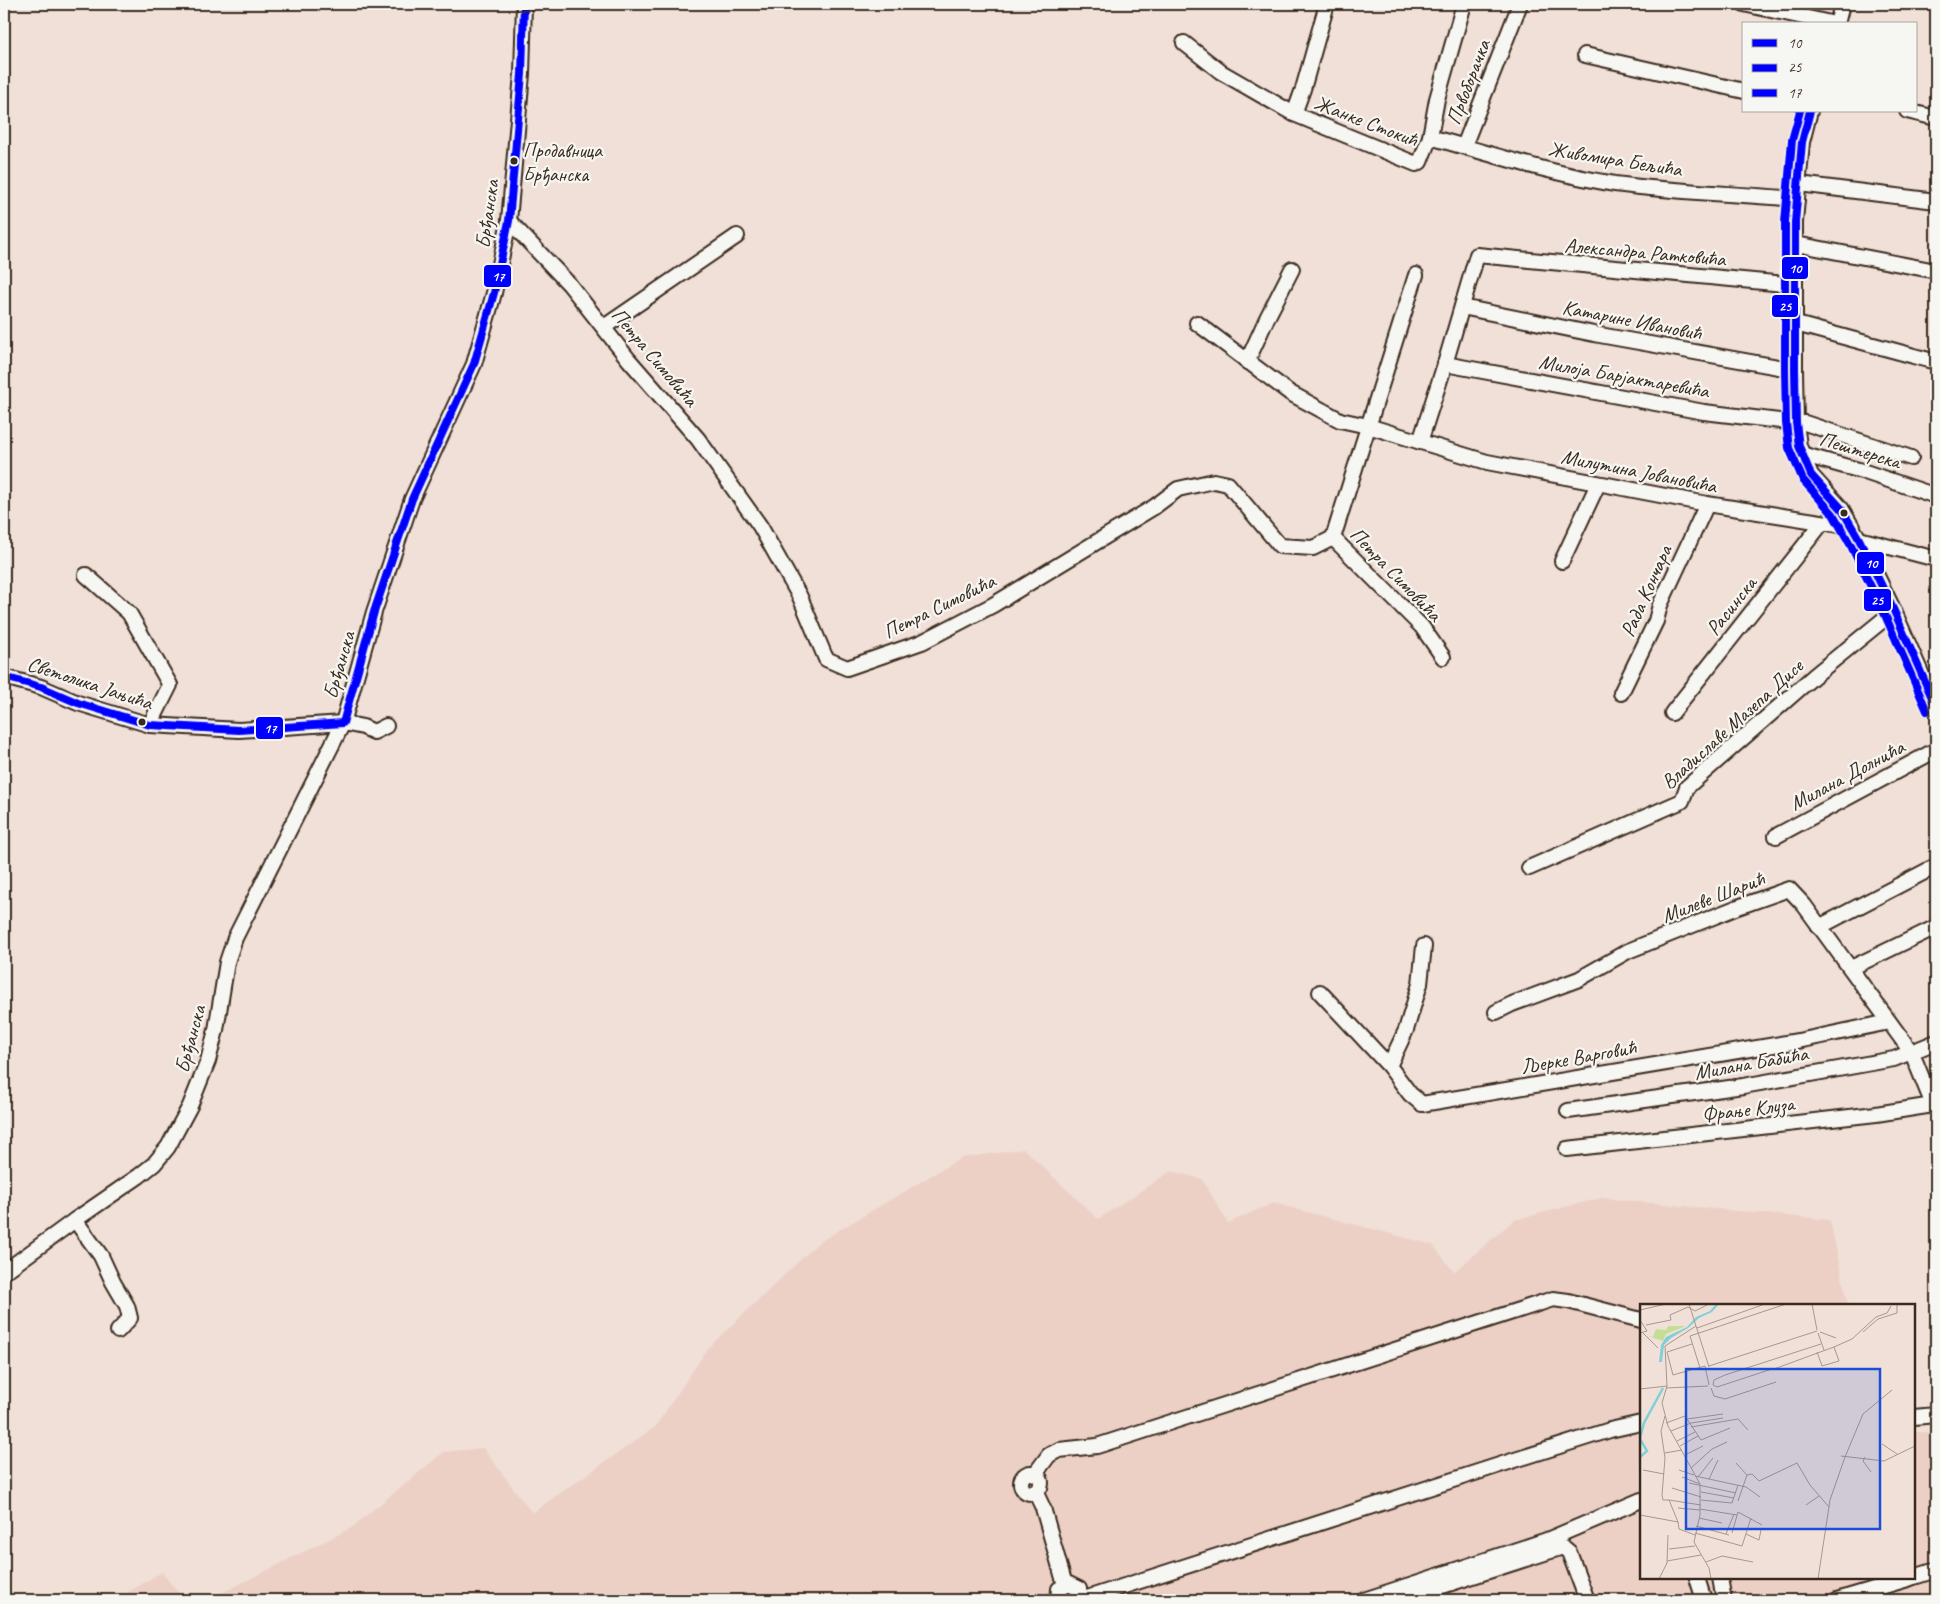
<svg xmlns="http://www.w3.org/2000/svg" width="1940" height="1604" viewBox="0 0 1940 1604" font-family="Caveat,sans-serif">
	<rect width="100%" height="100%" fill="#f0e0d8"/>
	<filter id="ink" filterUnits="userSpaceOnUse"><feTurbulence type="fractalNoise" baseFrequency=".02" numOctaves="2"/><feDisplacementMap in="SourceGraphic" scale="10" xChannelSelector="R" yChannelSelector="G"/><feConvolveMatrix kernelMatrix="1 2 1 2 8 2 1 2 1" color-interpolation-filters="sRGB"/></filter>
	<g filter="url(#ink)">
		<!-- built -->
		<g fill="#ecd0c6">
			<path d="M1024,1149L1098,1219L1171,1171L1202,1179L1228,1223L1273,1203L1433,1245L1454,1272L1514,1220L1601,1198L1830,1220L1848,1305H1641V1578H1914V1432H1936V1600H208L351,1528L444,1452L483,1448L532,1513L655,1427L708,1348L819,1242L961,1158Z"/>
			<path d="M162,1572L184,1600H115Z"/>
		</g>
		<g fill="none" stroke-linecap="round" stroke-linejoin="round">
			<defs>
				<g id="minor">
					<path d="M1744,4L1835,24"/>
					<path d="M1837,24L1842,4"/>
					<path d="M1184,43L1221,72L1294,114L1416,164L1420,162L1430,137L1437,99L1464,4"/>
					<path d="M1585,55L1744,91"/>
					<path d="M1810,111L1802,142L1795,222V370L1796,423L1799,446L1811,475L1841,508L1859,539L1894,611L1936,707"/>
					<path d="M1907,111L1936,118"/>
					<path d="M1294,114L1303,89L1327,4"/>
					<path d="M1430,137C1491,154 1552,174 1615,184C1675,192 1737,194 1797,199"/>
					<path d="M1464,146L1520,4"/>
					<path d="M1799,184L1936,201"/>
					<path d="M509,221L569,284L629,360L698,439L760,526L800,597L826,659L847,668L922,642L993,605L1154,507L1178,489L1214,481L1228,484L1280,546L1313,548L1333,538L1422,627L1443,657"/>
					<path d="M1796,244L1936,271"/>
					<path d="M1462,307L1594,334L1795,370"/>
					<path d="M1197,323L1290,393L1340,420L1368,426L1487,462L1707,504L1853,527"/>
					<path d="M1796,324L1936,362"/>
					<path d="M604,327L737,236"/>
					<path d="M1247,362L1267,318L1292,269"/>
					<path d="M1445,364L1704,412L1796,423H1805L1911,458"/>
					<path d="M1420,442L1445,364L1477,255L1795,285"/>
					<path d="M1801,454L1862,471L1936,496"/>
					<path d="M1333,538L1416,275"/>
					<path d="M1859,539L1936,559"/>
					<path d="M1562,561L1598,484"/>
					<path d="M86,575L129,613L170,685L150,725"/>
					<path d="M4,677L41,687L78,703L150,725L239,730L343,723L363,727L374,732L386,726"/>
					<path d="M1621,693L1656,621L1660,605L1707,504"/>
					<path d="M1672,713L1822,523"/>
					<path d="M1776,836L1936,750"/>
					<path d="M1529,868L1682,801L1687,787L1814,676L1894,611"/>
					<path d="M1819,927L1936,866"/>
					<path d="M1851,968L1936,927"/>
					<path d="M1320,992L1389,1066L1410,1094L1422,1104L1798,1041L1889,1022"/>
					<path d="M1496,1012L1512,1004L1579,979L1628,951L1738,907L1789,889L1804,905L1912,1053L1933,1105L1876,1114L1567,1149"/>
					<path d="M1389,1066L1406,1030L1420,984L1424,946"/>
					<path d="M1568,1111L1743,1086L1894,1059L1936,1042"/>
					<path d="M75,1220L101,1256L113,1282L127,1306L130,1318L118,1331"/>
					<path d="M4,1272L75,1220L139,1176L154,1164L168,1147L190,1106L208,1061L216,1030L227,962L235,938L343,723L374,612L412,499L474,364L494,293L509,221L522,74L524,4"/>
					<path d="M1914,1417L1936,1415"/>
					<circle cx="1031" cy="1483" r="10"/>
					<path d="M1035,1474L1049,1455L1059,1450L1097,1446L1553,1299L1568,1301L1641,1320"/>
					<path d="M1036,1493L1043,1508L1065,1585"/>
					<path d="M1914,1577L1936,1570"/>
					<path d="M1697,1578L1704,1600"/>
					<path d="M1720,1578L1724,1600"/>
					<path d="M1058,1600L1059,1589L1069,1584L1079,1589L1080,1600"/>
					<path d="M1081,1600L1515,1460L1610,1430L1641,1423"/>
					<path d="M1364,1600L1547,1540L1641,1500"/>
					<path d="M1399,1600L1563,1547L1569,1552L1587,1600"/>
					<path d="M1837,1600L1911,1578"/>
				</g>
			</defs>
			<!-- minor casing -->
			<use href="#minor" stroke="#3b2a1e" stroke-width="18"/>
			<!-- minor -->
			<use href="#minor" stroke="#f6f6f2" stroke-width="14"/>
			<defs>
				<path id="bus-1" d="M1810,111L1802,142L1795,222V370L1796,423L1799,446L1811,475L1841,508L1859,539L1894,611L1936,707"/>
				<path id="bus-2" d="M1800,111L1792,140L1785,222V370L1786,423L1789,448L1803,480L1833,514L1850,544L1885,615L1927,711"/>
				<path id="bus-3" d="M4,677L41,687L78,703L150,725L239,730L343,723L374,612L412,499L474,364L494,293L509,221L522,74L524,4"/>
			</defs>
			<!-- bus-1 casing -->
			<use href="#bus-1" stroke="#f6f6f2" stroke-width="11"/>
			<!-- bus-2 casing -->
			<use href="#bus-2" stroke="#f6f6f2" stroke-width="11"/>
			<!-- bus-3 casing -->
			<use href="#bus-3" stroke="#f6f6f2" stroke-width="11"/>
			<!-- bus-1 -->
			<use href="#bus-1" stroke="#00f" stroke-width="8"/>
			<!-- bus-2 -->
			<use href="#bus-2" stroke="#00f" stroke-width="8"/>
			<!-- bus-3 -->
			<use href="#bus-3" stroke="#00f" stroke-width="8"/>
		</g>
	</g>
	<!-- markers -->
	<g fill="#3b2a1e" stroke="#f6f6f2" stroke-width="2">
		<circle cx="514" cy="161" r="4.5"/>
		<circle cx="1844" cy="513" r="4.5"/>
		<circle cx="142" cy="722" r="4.5"/>
	</g>
	<g text-anchor="middle" stroke-width="4.5" stroke-linejoin="round" paint-order="stroke">
		<!-- bus labels -->
		<g font-size="20" fill="#3b2a1e" stroke="#f6f6f2" text-anchor="start">
			<text x="523" y="157">Продавница<tspan x="523" dy="24">Брђанска</tspan></text>
		</g>
		<!-- street labels -->
		<g font-size="21" fill="#3b2a1e" stroke="#f6f6f2">
			<text transform="translate(1468 82) rotate(-69)" y="7">Првоборачка</text>
			<text transform="translate(1366 121) rotate(21)" y="7">Жанке Стокић</text>
			<text transform="translate(1615 159) rotate(9)" y="7">Живомира Бељића</text>
			<text transform="translate(487 214) rotate(-82)" y="7">Брђанска</text>
			<text transform="translate(1645 252) rotate(5)" y="7">Александра Ратковића</text>
			<text transform="translate(1632 320) rotate(11)" y="7">Катарине Ивановић</text>
			<text transform="translate(655 357) rotate(50)" y="7">Петра Симовића</text>
			<text transform="translate(1624 376) rotate(10)" y="7">Милоја Барјактаревића</text>
			<text transform="translate(1860 450) rotate(17)" y="7">Пештерска</text>
			<text transform="translate(1639 471) rotate(11)" y="7">Милутина Јовановића</text>
			<text transform="translate(1396 574) rotate(46)" y="7">Петра Симовића</text>
			<text transform="translate(1646 591) rotate(-66)" y="7">Рада Кончара</text>
			<text transform="translate(939 606) rotate(-26)" y="7">Петра Симовића</text>
			<text transform="translate(1731 606) rotate(-52)" y="7">Расинска</text>
			<text transform="translate(339 665) rotate(-74)" y="7">Брђанска</text>
			<text transform="translate(90 683) rotate(18)" y="7">Светолика Јањића</text>
			<text transform="translate(1732 724) rotate(-42)" y="7">Владиславе Мазепа Дисе</text>
			<text transform="translate(1847 775) rotate(-28)" y="7">Милана Долнића</text>
			<text transform="translate(1713 897) rotate(-21)" y="7">Милеве Шарић</text>
			<text transform="translate(190 1039) rotate(-75)" y="7">Брђанска</text>
			<text transform="translate(1578 1057) rotate(-10)" y="7">Љерке Варговић</text>
			<text transform="translate(1751 1063) rotate(-10)" y="7">Милана Бабића</text>
			<text transform="translate(1748 1109) rotate(-7)" y="7">Фрање Клуза</text>
		</g>
	</g>
	<!-- overview -->
	<g transform="translate(1640 1304)">
		<rect width="275" height="275" fill="#f0e0d8"/>
		<path d="M28,22H46L26,30L23,37L8,32L13,33L16,25L26,26Z" fill="#c5de95"/>
		<path d="M76,0H79L72,8L59,14L48,24L31,34L24,41L22,58H19L21,41L26,33L47,23L56,13L70,7Z" fill="#7fd0d9"/>
		<path fill="none" stroke="#7fd0d9" stroke-width="2.5" d="M0,134L4,119L23,84M0,153L7,147L0,135"/>
		<path fill="none" stroke="#a8978e" stroke-width="1" d="M49,0L69,63M172,0L177,26M0,6L26,0M0,16L7,27L0,29M6,21L31,16L30,11L48,3L55,7L69,0M56,22L25,42L27,82L22,99L28,122L60,180V211L54,238L69,264L71,275M57,24L125,0M180,28L196,34M223,28L238,15L257,9V0M3,29L18,44M178,29L184,46M52,40L27,48L33,71L65,62L69,81M177,48L182,62L199,57L194,43L212,35L236,13L247,9L251,2M69,62L177,27M60,64L50,32L146,0M132,65L77,83L73,81L74,76L85,71L181,40M134,65L194,43M26,84L68,82M71,84L74,92L85,95L136,78M0,85L27,82M83,110L47,115L61,136L90,124M25,112L21,127L25,154L22,191L23,196H29L38,218M26,119L45,112M51,123L98,115L108,126M31,127L51,119L83,114M37,137L55,128M242,140L257,150M40,142L58,132M25,149L42,146M45,151L63,142M201,152L244,157L275,142M225,153L223,157L231,168M96,159L107,171L112,170L119,177L157,159L170,181L189,203M51,164L72,145L87,138M3,166L24,170M39,166L54,171M55,172L106,183L120,193M42,173L60,180M58,173L73,154M69,175L78,156M49,179L96,189M32,184L61,193M61,188L94,194M29,196L61,201M61,196L92,199L98,181M98,197L107,171M166,201L179,192M38,204L60,206M60,205L97,211M0,211L38,218L39,225L55,231M59,214L82,219M56,222L89,231M55,229L102,242L111,214M92,229L98,208L122,221M86,230L94,210M106,230L119,236L121,226M29,245L55,242M27,257L61,251M66,258L82,252L113,258M19,275L27,259L28,231M178,275L190,196L205,153L223,110L252,86"/>
		<path fill="#1d4ed8" fill-opacity="0.15" stroke="#1d4ed8" stroke-width="2.5" d="M46,65H240V225H46Z"/>
		<rect width="275" height="275" fill="none" stroke="#3b2a1e" stroke-width="2.5"/>
	</g>
	<g stroke="#f6f6f2" stroke-width="2">
		<rect x="1781" y="256" width="28" height="24" rx="5" fill="#00f"/>
		<rect x="483" y="264" width="29" height="24" rx="5" fill="#00f"/>
		<rect x="1771" y="294" width="28" height="24" rx="5" fill="#00f"/>
		<rect x="1856" y="551" width="29" height="24" rx="5" fill="#00f"/>
		<rect x="1863" y="588" width="29" height="24" rx="5" fill="#00f"/>
		<rect x="255" y="716" width="29" height="24" rx="5" fill="#00f"/>
	</g>
	<g font-size="14" text-anchor="middle" font-weight="bold" fill="#fff">
		<text x="1795" y="273">10</text>
		<text x="498" y="281">17</text>
		<text x="1785" y="311">25</text>
		<text x="1871" y="568">10</text>
		<text x="1877" y="605">25</text>
		<text x="270" y="733">17</text>
	</g>
	<!-- margin -->
	<rect width="1940" height="1604" fill="none" stroke="#f6f6f2" stroke-width="20"/>
	<rect x="10" y="10" width="1920" height="1584" fill="none" stroke="#3b2a1e" stroke-width="2" filter="url(#ink)"/>
	<!-- legend -->
	<rect x="1742" y="22" width="175" height="90" fill="#f6f6f2" stroke="#aba49d"/>
	<rect x="1752" y="39" width="25" height="8" fill="#0000ff" stroke="#aba49d"/>
	<text x="1788" y="48" font-size="15" fill="#3b2a1e">10</text>
	<rect x="1752" y="64" width="25" height="8" fill="#0000ff" stroke="#aba49d"/>
	<text x="1788" y="72" font-size="15" fill="#3b2a1e">25</text>
	<rect x="1752" y="89" width="25" height="8" fill="#0000ff" stroke="#aba49d"/>
	<text x="1788" y="98" font-size="15" fill="#3b2a1e">17</text>
</svg>
